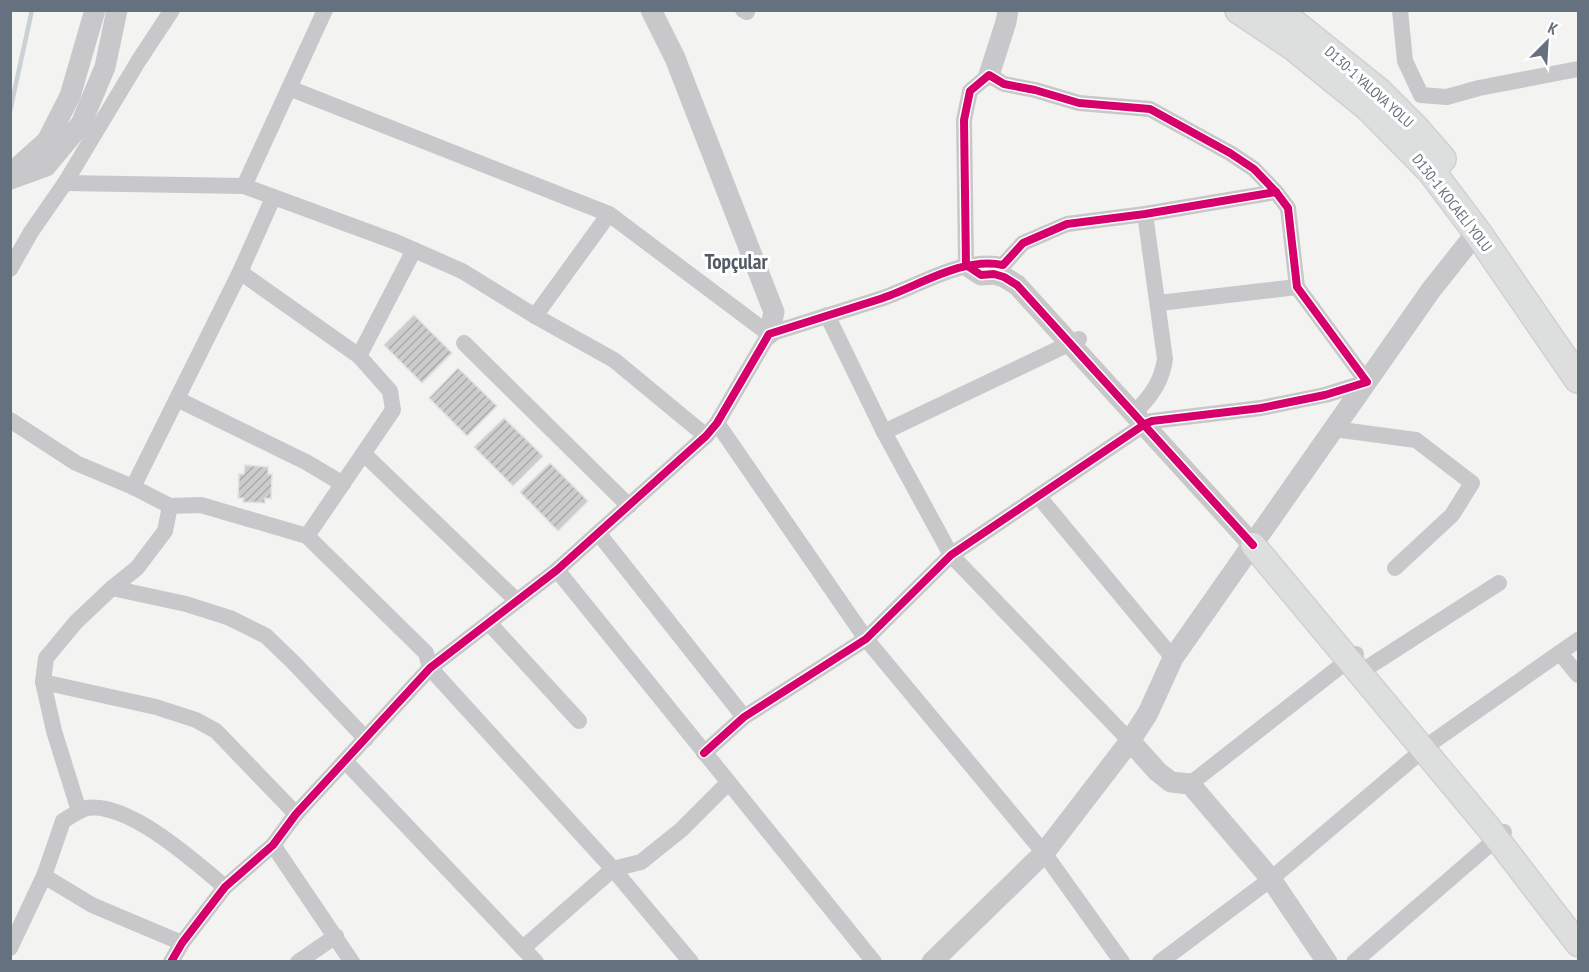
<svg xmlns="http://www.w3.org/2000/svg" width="1589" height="972" viewBox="0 0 1589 972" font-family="'PT Sans Narrow',sans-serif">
	<defs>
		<pattern id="building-hatch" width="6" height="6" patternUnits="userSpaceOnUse" patternTransform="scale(1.5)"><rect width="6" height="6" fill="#cccccd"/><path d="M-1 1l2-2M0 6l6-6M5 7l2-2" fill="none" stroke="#a9aaac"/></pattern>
	</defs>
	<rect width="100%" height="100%" fill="#f3f3f2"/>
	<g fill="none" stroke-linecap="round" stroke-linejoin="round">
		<!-- stream -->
		<path stroke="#cad0d4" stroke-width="4.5" d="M10,111L32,10"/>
	</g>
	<!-- building -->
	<g fill="url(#building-hatch)" stroke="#e2e2e2" stroke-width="1.5">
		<path d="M414,315L452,353L422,383L384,345Z"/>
		<path d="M458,368L497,406L467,436L429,398Z"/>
		<path d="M504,418L543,456L513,486L474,447Z"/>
		<path d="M550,463L588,501L558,531L520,492Z"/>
		<path d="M245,465L268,467V474H272L271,499L265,498V503L243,502V498H238L239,474H244Z"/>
	</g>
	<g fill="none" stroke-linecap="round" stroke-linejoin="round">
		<defs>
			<path id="secondary" d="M1253,545L1488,827L1578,944"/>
			<g id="trunk">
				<path d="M1239,10L1294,47L1368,107L1431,171L1477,232L1578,379"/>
				<path d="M1277,10L1379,92L1414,127L1442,159"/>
			</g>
		</defs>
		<!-- secondary casing -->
		<use href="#secondary" stroke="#d0d1d1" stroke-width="27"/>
		<!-- trunk casing -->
		<use href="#trunk" stroke="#d0d0d0" stroke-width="30"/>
		<!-- minor -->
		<g stroke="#c8c8ca" stroke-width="16">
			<path d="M743,10L747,12"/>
			<path d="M1400,10L1405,61L1421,95L1447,97L1479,88L1578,69"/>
			<path d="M289,88L609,214L769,334"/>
			<path d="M65,183L244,186L396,242L462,271L535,316L614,360L706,436"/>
			<path d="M244,186L325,10"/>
			<path d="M414,250L359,356L390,391L393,410L307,536L426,653L430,668L613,869L691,962"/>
			<path d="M10,269L31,232L65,183L139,60L172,10"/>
			<path d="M240,272L359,356"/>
			<path d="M1159,303L1297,287"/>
			<path d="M827,315L884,432L951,555L1130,741"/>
			<path d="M535,316L609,214"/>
			<path d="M464,343L629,506"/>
			<path d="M177,399L306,462L343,484"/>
			<path d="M1140,407C1154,392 1162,379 1165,359L1145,214"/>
			<path d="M10,420L76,463L133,487L170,506L165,531L137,568L112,588"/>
			<path d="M717,423L866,639L1044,853L1122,962"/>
			<path d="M1334,429L1416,440L1472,483L1452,515L1395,568"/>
			<path d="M884,432L1079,339"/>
			<path d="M364,454L517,601"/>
			<path d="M133,487L240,272L273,198"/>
			<path d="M1039,497L1173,658"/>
			<path d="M170,506L201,505L307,536"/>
			<path d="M599,534L744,717"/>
			<path d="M557,570L874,962"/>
			<path d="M489,623L579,721"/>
			<path d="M1560,653L1578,675"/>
			<path d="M1359,673L1499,583"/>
			<path d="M43,682L156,707L196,720L216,731L296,814"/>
			<path d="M704,753L744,717L866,639L951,555L1145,424L1152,421L1261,408L1325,395L1367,382L1297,287L1288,208L1276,192L1254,169L1230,153L1150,109L1079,103L1035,90L1004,84L989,75L970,91L964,120L966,265"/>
			<path d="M345,761L536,962"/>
			<path d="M1190,784L1356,654"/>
			<path d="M79,811L54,731L43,682L46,658L76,622L112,588L186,604L230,618L266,636L294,663L366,739"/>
			<path d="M273,845L352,962"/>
			<path d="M44,876L63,821C70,817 79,810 87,808C129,802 194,861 225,887"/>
			<path d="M10,948L44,876L92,905L182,943"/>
			<path d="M523,948L613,869L641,862L681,830L728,783"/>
			<path d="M171,962L182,943L225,887L273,845L296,814L430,668L557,570L706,436L717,423L769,334C806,322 843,311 880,299C917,287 963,256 1003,265L1023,243L1067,224L1145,214L1276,192"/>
			<path d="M298,962L336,936"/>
			<path d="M1160,962L1271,879L1431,743L1578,640"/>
			<path d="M1354,962L1504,832"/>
		</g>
		<!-- tertiary -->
		<g stroke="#c8c8ca" stroke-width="21">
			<path d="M651,10L675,58L774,312L769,334"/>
			<path d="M989,75L1006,22L1008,10"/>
			<path d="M10,174L47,141L70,96L95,10"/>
			<path d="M10,179L46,166L81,124L105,67L117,10"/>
			<path d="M966,265L981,275L994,274L1004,277L1017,285L1253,545"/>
			<path d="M1130,741L1158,772L1171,782L1190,784L1271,879L1327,962"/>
			<path d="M932,962L1044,853L1130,741L1148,713L1173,658L1431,290L1477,232"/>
		</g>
		<!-- secondary -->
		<use href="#secondary" stroke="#dddede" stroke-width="24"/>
		<!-- trunk -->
		<use href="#trunk" stroke="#dddede" stroke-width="27"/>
		<defs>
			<g id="cycleway">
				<path d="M704,753L744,717L866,639L951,555L1145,424L1152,421L1261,408L1325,395L1367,382L1297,287L1288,208L1276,192L1254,169L1230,153L1150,109L1079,103L1035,90L1004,84L989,75L970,91L964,120L966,265L981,275L994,274L1004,277L1017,285L1253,545"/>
				<path d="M171,962L182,943L225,887L273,845L296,814L430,668L557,570L706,436L717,423L769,334C806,322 843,311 880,299C917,287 963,256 1003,265L1023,243L1067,224L1145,214L1276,192"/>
			</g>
		</defs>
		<!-- cycleway casing -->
		<use href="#cycleway" stroke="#fff" stroke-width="11"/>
		<!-- cycleway -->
		<use href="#cycleway" stroke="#d6006c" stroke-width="8"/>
	</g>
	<g text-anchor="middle" stroke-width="6" stroke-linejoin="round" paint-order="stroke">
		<!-- street labels -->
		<g font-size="15" fill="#66717f" stroke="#fff">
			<text transform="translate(1369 87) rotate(42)" y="5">D130-1 YALOVA YOLU</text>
			<text transform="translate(1452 203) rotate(52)" y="5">D130-1 KOCAELİ YOLU</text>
		</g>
		<!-- district labels -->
		<g font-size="21" font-weight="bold" fill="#535b65" stroke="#fff">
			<text x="736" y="269">Topçular</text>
		</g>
	</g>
	<!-- border -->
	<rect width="1589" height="972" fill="none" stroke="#66717f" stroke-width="24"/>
	<!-- north arrow -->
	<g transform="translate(1547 42) rotate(24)" stroke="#ffffff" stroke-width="4.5" paint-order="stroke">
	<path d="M0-4.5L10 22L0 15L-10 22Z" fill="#66717f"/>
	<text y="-9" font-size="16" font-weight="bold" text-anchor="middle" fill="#66717f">K</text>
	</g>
</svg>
